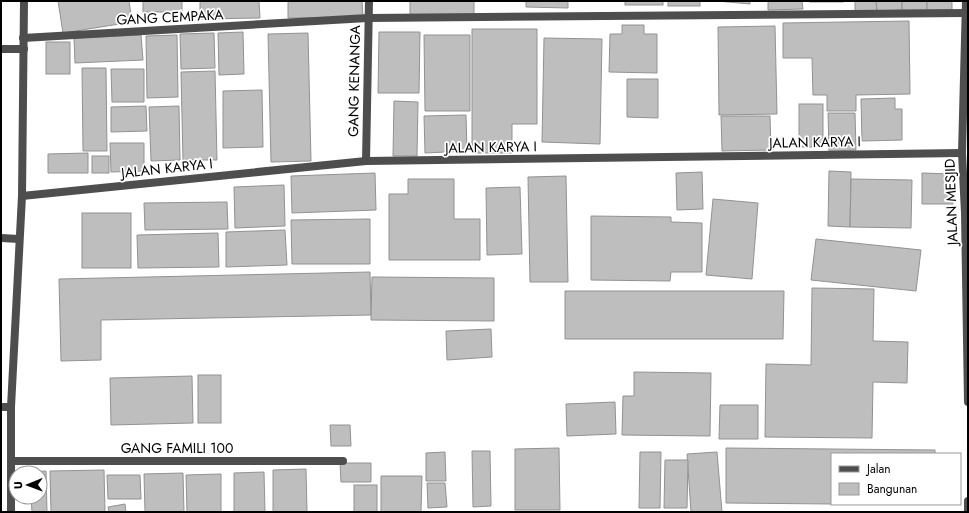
<svg xmlns="http://www.w3.org/2000/svg" width="969" height="513" viewBox="0 0 969 513" font-family="Jost,sans-serif">
	<rect width="100%" height="100%" fill="#fff"/>
	<!-- building -->
	<g fill="#bebebe" stroke="#929292">
		<path d="M58,1H129L132,22L63,33Z"/>
		<rect x="143" y="1" width="39" height="11"/>
		<path d="M200,1H259L260,18L200,19Z"/>
		<path d="M288,1H362L363,17L288,18Z"/>
		<rect x="410" y="1" width="64" height="15"/>
		<path d="M526,1H568V8L526,7Z"/>
		<rect x="625" y="1" width="38" height="4"/>
		<rect x="668" y="1" width="32" height="5"/>
		<path d="M717,1H750V4Z"/>
		<path d="M768,1H802L803,9L768,10Z"/>
		<rect x="810" y="1" width="33" height="1"/>
		<path d="M855,1H876L877,11L855,12Z"/>
		<path d="M876,1H902V10L877,11Z"/>
		<rect x="902" y="1" width="25" height="9"/>
		<rect x="927" y="1" width="25" height="9"/>
		<path d="M909,21L910,94L856,95V111H827V95H813L812,58H783V23Z"/>
		<path d="M622,25H644V34H657V73L609,72L610,34H622Z"/>
		<path d="M775,26L777,114L719,115L718,27Z"/>
		<path d="M472,29H537V124H512V153H472Z"/>
		<path d="M243,32L244,74L219,75L218,33Z"/>
		<path d="M379,32H420L419,93H378Z"/>
		<path d="M214,33L215,68L181,69L180,34Z"/>
		<path d="M308,33L311,161L271,162L268,34Z"/>
		<path d="M141,35L143,60L75,63L74,38Z"/>
		<path d="M177,35L178,97L147,98L146,36Z"/>
		<path d="M424,35H470V111H425Z"/>
		<path d="M544,38L602,39L600,144L542,142Z"/>
		<rect x="46" y="42" width="24" height="32"/>
		<path d="M82,68H106L107,151H83Z"/>
		<path d="M111,69H144V102H112Z"/>
		<path d="M215,71L217,160H183L181,72Z"/>
		<path d="M627,79H658V118L627,117Z"/>
		<path d="M262,90L263,147L223,148V91Z"/>
		<path d="M895,98V109H902V140L862,141L861,99Z"/>
		<path d="M394,101L418,102L417,156H393Z"/>
		<rect x="799" y="104" width="24" height="43"/>
		<path d="M146,106L147,131L111,132V107Z"/>
		<path d="M179,106L180,160L151,161L149,107Z"/>
		<path d="M828,113H855L856,150L829,151Z"/>
		<path d="M466,115L467,151L425,153L424,116Z"/>
		<path d="M721,116H770L771,150L722,151Z"/>
		<path d="M110,143H144V171L111,172Z"/>
		<path d="M88,153V173H48V154Z"/>
		<rect x="92" y="156" width="17" height="17"/>
		<path d="M829,171L851,172L850,227L828,226Z"/>
		<path d="M702,172L703,209L677,210L676,173Z"/>
		<path d="M375,173L376,210L292,213L291,176Z"/>
		<path d="M922,173L953,174V204H922Z"/>
		<path d="M566,176L568,282H530L528,177Z"/>
		<path d="M408,179H454V219H480V260H389V194H408Z"/>
		<path d="M851,179L912,180L911,228L850,227Z"/>
		<path d="M284,185L285,226L235,228L234,187Z"/>
		<path d="M520,187L522,254L487,255L486,188Z"/>
		<path d="M713,199L758,203L752,279L706,275Z"/>
		<path d="M227,202L228,229L145,230L144,203Z"/>
		<rect x="82" y="213" width="49" height="55"/>
		<path d="M591,216L671,217V222L702,223V272H671L670,281L591,280Z"/>
		<path d="M370,219V264H292L291,220Z"/>
		<path d="M285,230L287,265L226,267V232Z"/>
		<path d="M218,233L219,267L138,268L137,235Z"/>
		<path d="M816,239L921,250L916,291L811,280Z"/>
		<path d="M370,272L371,315L101,320V360L61,361L59,279Z"/>
		<path d="M372,277L494,278V321L371,320Z"/>
		<path d="M812,288L874,289L873,341L908,342L907,383L873,382L872,438L765,437L766,364L811,365Z"/>
		<path d="M565,291H784L783,339H565Z"/>
		<path d="M491,329L492,357L447,360L446,331Z"/>
		<path d="M634,372L711,373L710,436L622,435L623,396H634Z"/>
		<rect x="198" y="375" width="23" height="48"/>
		<path d="M192,376L193,423L111,425L110,378Z"/>
		<path d="M615,402L616,434L567,436L566,404Z"/>
		<path d="M720,405H758V439H719Z"/>
		<path d="M330,425H350L351,446H331Z"/>
		<path d="M559,448L560,510H515V449Z"/>
		<path d="M726,448L935,450V454H832V504L726,503Z"/>
		<path d="M472,451H490L491,506L473,507Z"/>
		<path d="M445,452L446,481H426V453Z"/>
		<path d="M640,452H661L660,508H639Z"/>
		<path d="M717,452L722,512H691L687,454Z"/>
		<path d="M665,460H688L687,508H664Z"/>
		<path d="M340,463H371V482H341Z"/>
		<path d="M306,469L307,512H273V470Z"/>
		<path d="M104,470L105,512H51L50,471Z"/>
		<path d="M46,471L47,512H32L31,497H40V473H31V472Z"/>
		<path d="M264,472L265,512H234V473Z"/>
		<path d="M183,473L184,512H145L144,474Z"/>
		<path d="M221,474V512H187L186,475Z"/>
		<path d="M107,475H140L141,499H108Z"/>
		<path d="M381,476H422L421,512H381Z"/>
		<path d="M427,483H445L447,507L428,508Z"/>
		<rect x="354" y="485" width="23" height="27"/>
		<path d="M125,504L126,512H109L108,507Z"/>
	</g>
	<g fill="none" stroke-linecap="round" stroke-linejoin="round">
		<!-- minor -->
		<g stroke="#4e4e4e" stroke-width="8">
			<path d="M966,1L962,153L965,213L968,402"/>
			<path d="M23,38L368,18L967,13"/>
			<path d="M1,49H24"/>
			<path d="M366,161L369,1"/>
			<path d="M22,196L366,161L962,153"/>
			<path d="M1,238L19,239"/>
			<path d="M1,407H11"/>
			<path d="M12,461H343"/>
			<path d="M11,512V407L22,196L24,1"/>
			<path d="M968,512V501"/>
		</g>
	</g>
	<g text-anchor="middle" stroke-width="3.5" stroke-linejoin="round" paint-order="stroke">
		<!-- street labels -->
		<g font-size="14" fill="#000" stroke="#fff">
			<text transform="translate(170 17) rotate(-3)" y="5">GANG CEMPAKA</text>
			<text transform="translate(354 81) rotate(-89)" y="5">GANG KENANGA</text>
			<text transform="translate(815 142) rotate(-1)" y="5">JALAN KARYA I</text>
			<text transform="translate(491 147) rotate(-1)" y="5">JALAN KARYA I</text>
			<text transform="translate(167 168) rotate(-6)" y="5">JALAN KARYA I</text>
			<text transform="translate(951 202) rotate(-92)" y="5">JALAN MESJID</text>
			<text x="177" y="453">GANG FAMILI 100</text>
		</g>
	</g>
	<!-- border -->
	<rect width="969" height="513" fill="none" stroke="#000000" stroke-width="4"/>
	<!-- legend -->
	<rect x="831" y="453" width="130" height="52" fill="#ffffff" stroke="#999999"/>
	<rect x="839" y="466" width="20" height="6" fill="#4e4e4e" stroke="#999999"/>
	<text x="867" y="473" font-size="12" fill="#000000">Jalan</text>
	<rect x="839" y="483" width="20" height="12" fill="#bebebe" stroke="#999999"/>
	<text x="867" y="493" font-size="12" fill="#000000">Bangunan</text>
	<!-- north arrow -->
	<g transform="translate(28 485) rotate(269)"><circle r="19" fill="#ffffff" stroke="#999999"/>
	<path d="M0-3L7 15L0 10L-7 15Z" fill="#000000"/>
	<text y="-6" font-size="11" font-weight="bold" text-anchor="middle" fill="#000000">U</text>
	</g>
</svg>
